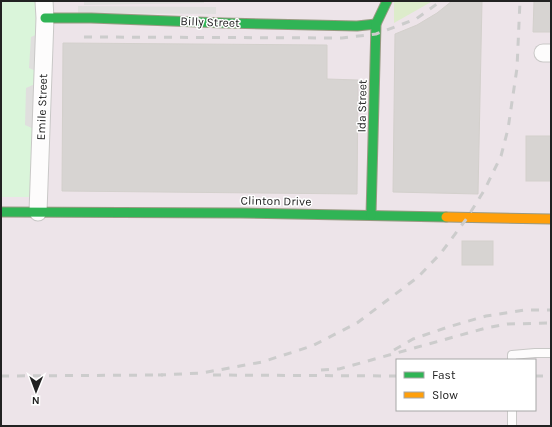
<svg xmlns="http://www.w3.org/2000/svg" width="552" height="427" viewBox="0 0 552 427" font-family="Karla,sans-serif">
	<rect width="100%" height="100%" fill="#f0eeeb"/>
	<!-- industrial -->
	<path fill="#ede4e9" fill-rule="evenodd" d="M1,1H551V426H1ZM397,360H535V410H397Z"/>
	<!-- grass -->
	<path fill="#ddeccb" d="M394,1H428L431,2L394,23Z"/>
	<!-- park -->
	<path fill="#daf5da" d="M1,1H36L38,34L32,197H1Z"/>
	<!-- parking -->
	<g fill="#e0dfde">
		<path d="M84,1H204V3L84,5Z"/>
		<path d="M78,6L216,7V14L78,13Z"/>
		<path d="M38,34L36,71L29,68L31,37Z"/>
		<path d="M35,84L34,129L25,125L26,88Z"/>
	</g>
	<!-- building -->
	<g fill="#d7d4d2" stroke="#d3d0cc">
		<path d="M452,1H482L478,194L393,192L395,34L417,25L437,13Z"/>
		<path d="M534,1H551V32H533Z"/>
		<path d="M63,43L327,45V79L358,80L357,194L62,191Z"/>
		<rect x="526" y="136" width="25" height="45"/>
		<rect x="462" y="241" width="31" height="24"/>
	</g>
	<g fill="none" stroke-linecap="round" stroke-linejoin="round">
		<defs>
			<g id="lane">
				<path d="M512,360V355L535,353H551"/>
				<path d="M512,410V426"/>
			</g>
			<g id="street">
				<path d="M543,53H551"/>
				<path d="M38,212L45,18L44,1"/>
			</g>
			<g id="fast">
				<path d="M45,18H91L224,23L357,26L376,24"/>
				<path d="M1,212L241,213L446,217"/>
				<path d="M371,215L376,24L387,1"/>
			</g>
			<path id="slow" d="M446,217L551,219"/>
		</defs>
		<!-- lane casing -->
		<use href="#lane" stroke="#c9c8c7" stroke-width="10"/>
		<!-- street casing -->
		<use href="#street" stroke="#c9c8c7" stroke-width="19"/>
		<!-- fast casing -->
		<use href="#fast" stroke="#999a82" stroke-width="11"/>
		<!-- slow casing -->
		<use href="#slow" stroke="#999a82" stroke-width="11"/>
		<!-- lane -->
		<use href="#lane" stroke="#fdfcfc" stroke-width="8"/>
		<!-- street -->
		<use href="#street" stroke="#fdfcfc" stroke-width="17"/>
		<!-- fast -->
		<use href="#fast" stroke="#30b455" stroke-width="9"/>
		<!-- slow -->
		<use href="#slow" stroke="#ff9f0a" stroke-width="9"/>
		<!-- rail -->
		<g stroke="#ccc" stroke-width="3" stroke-dasharray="8 8" stroke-linecap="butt">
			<path d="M84,37L342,38L376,34L416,19L441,1"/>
			<path d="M394,350L413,339L448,327L486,316L524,310H551"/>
			<path d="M321,370L339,369L486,328L507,324L551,323"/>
			<path d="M158,375L202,373L262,362L312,346L357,323L418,277L441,253L467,218L485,189L501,156L508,129L517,68L520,1"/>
			<path d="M213,375L397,376"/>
			<path d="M1,376L163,375"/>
			<path d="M535,376H551"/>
		</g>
	</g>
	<g text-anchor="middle" stroke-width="3" stroke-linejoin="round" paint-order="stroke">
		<!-- street labels -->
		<g font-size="12" fill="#222" stroke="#fff">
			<text transform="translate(210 22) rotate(2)" y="4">Billy Street</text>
			<text transform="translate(362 106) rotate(-89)" y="4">Ida Street</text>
			<text transform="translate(42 107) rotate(-88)" y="4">Emile Street</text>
			<text transform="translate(276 201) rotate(1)" y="4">Clinton Drive</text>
		</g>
	</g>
	<!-- border -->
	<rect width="552" height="427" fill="none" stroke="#222222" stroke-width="4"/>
	<!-- legend -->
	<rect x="396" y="359" width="140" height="52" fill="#ffffff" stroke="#a7a7a7"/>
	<rect x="404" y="372" width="20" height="6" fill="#30b455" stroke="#a7a7a7"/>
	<text x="432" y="379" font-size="12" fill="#222222">Fast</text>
	<rect x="404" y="392" width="20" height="6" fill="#ff9f0a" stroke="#a7a7a7"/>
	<text x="432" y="399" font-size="12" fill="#222222">Slow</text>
	<!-- north arrow -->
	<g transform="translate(36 391) rotate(181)" stroke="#ffffff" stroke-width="3" paint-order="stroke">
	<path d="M0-3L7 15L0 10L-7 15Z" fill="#222222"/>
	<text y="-6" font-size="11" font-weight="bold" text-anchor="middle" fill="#222222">N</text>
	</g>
</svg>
